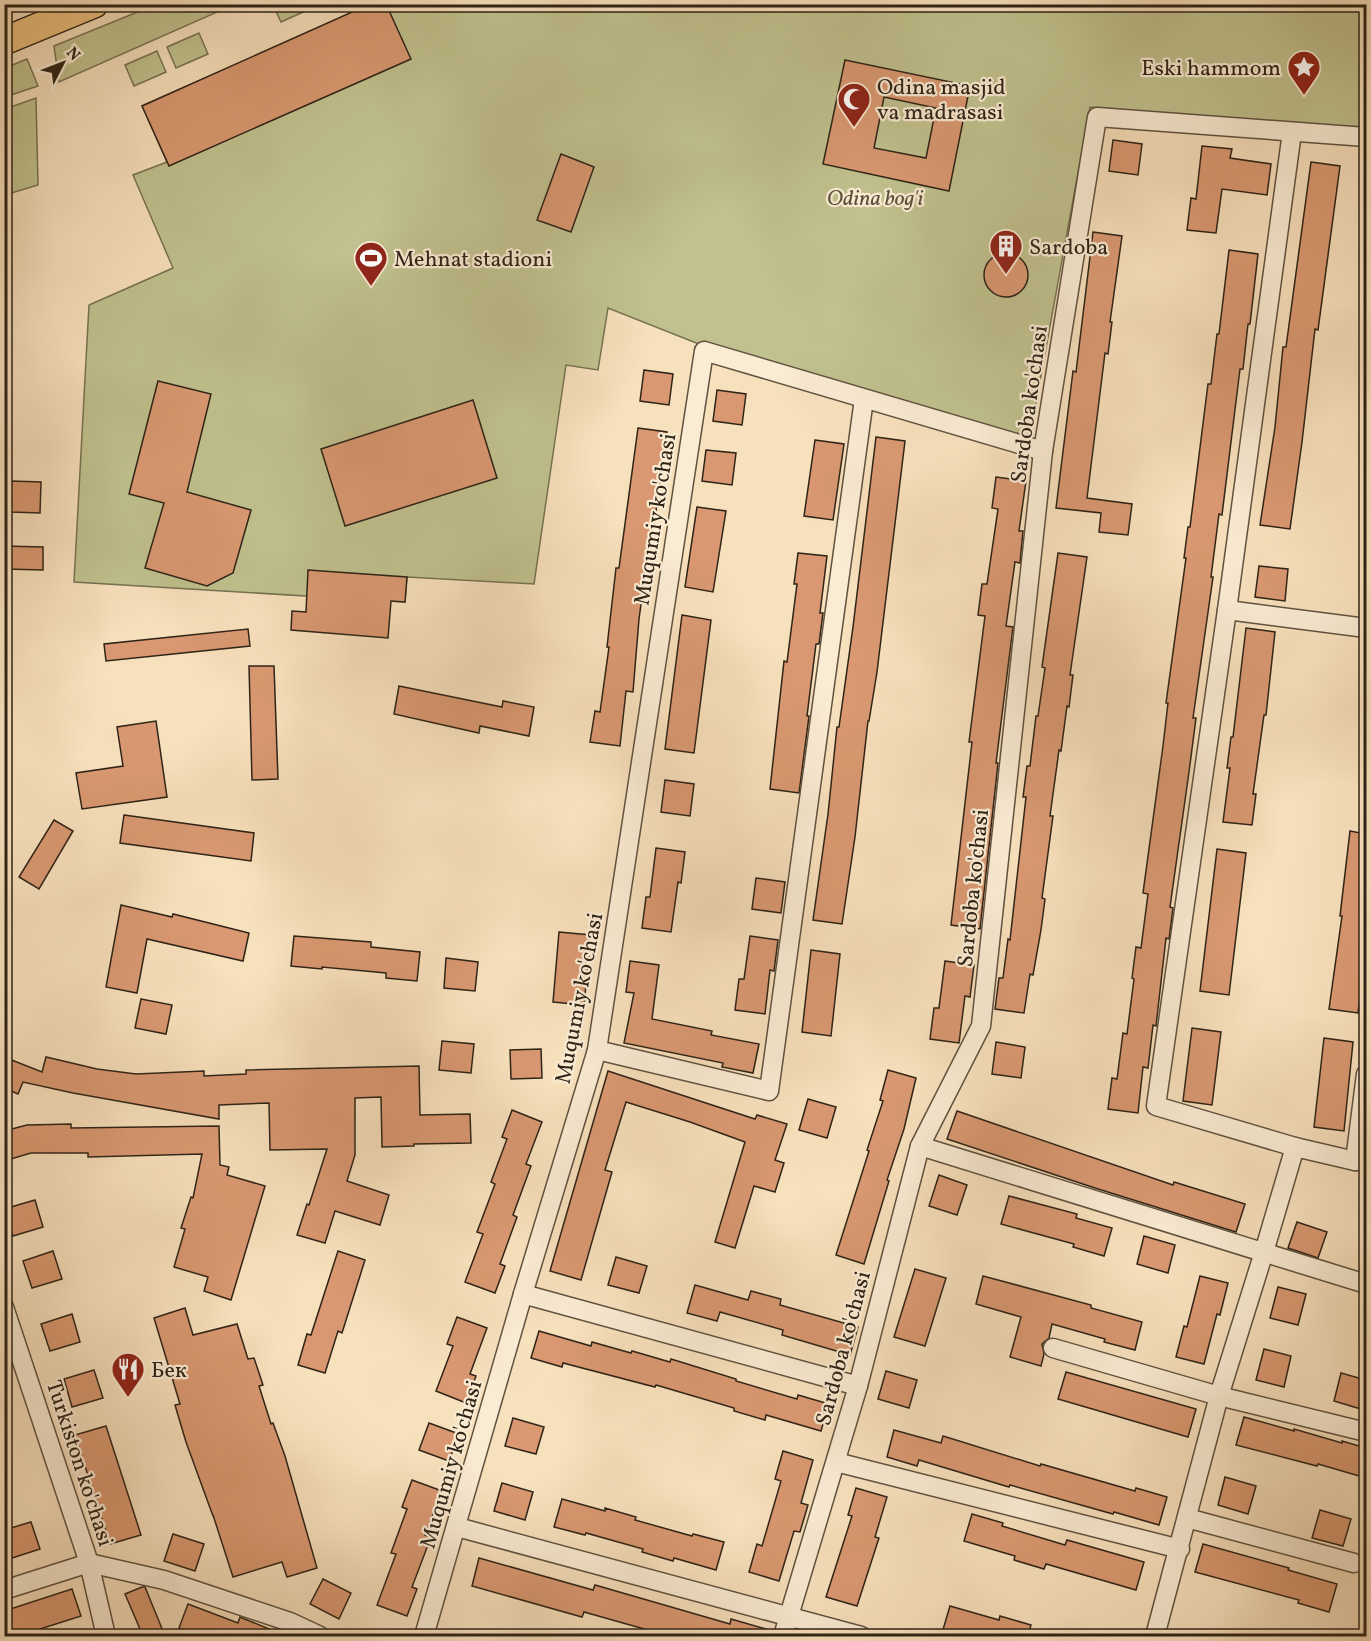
<svg xmlns="http://www.w3.org/2000/svg" width="1371" height="1641" viewBox="0 0 1371 1641" font-family="Vollkorn,serif">
	<rect width="100%" height="100%" fill="#f7e0bc"/>
	<filter id="stains"><feTurbulence type="fractalNoise" baseFrequency=".00333" numOctaves="4"/><feColorMatrix values="0 0 0 0 .2 0 0 0 0 .09 0 0 0 0 .02 0 0 0 .5 -.17"/></filter>
	<radialGradient id="worn" r=".72"><stop offset=".6" stop-color="#630" stop-opacity="0"/><stop offset="1" stop-color="#630" stop-opacity=".3"/></radialGradient>
	<!-- green -->
	<g fill="#c0c18e" stroke="#777252" stroke-width="1.5">
		<path d="M157,4L222,5L224,9L59,82L54,46Z"/>
		<path d="M273,5H311L312,8L281,22Z"/>
		<path d="M370,5H1366V130L1090,107L1029,441L714,350L608,308L598,370L566,365L534,584L407,577L405,602L74,582L89,305L173,268L133,175L167,162L142,106Z"/>
		<path d="M199,33L208,54L176,68L167,47Z"/>
		<path d="M157,51L166,72L134,86L125,65Z"/>
		<path d="M27,59L38,86L5,97V68Z"/>
		<path d="M36,98L38,185L5,195V109Z"/>
	</g>
	<!-- building -->
	<g fill="#d99871" stroke="#2e2317" stroke-width="1.5" fill-rule="evenodd">
		<path d="M370,4H386L411,59L169,166L142,106Z"/>
		<path d="M845,60L970,86L949,191L823,164ZM884,97L936,108L926,158L874,148Z"/>
		<path d="M1113,140L1142,144L1138,175L1109,171Z"/>
		<path d="M1202,146L1232,149L1230,158L1271,164L1267,195L1222,189L1216,233L1187,230L1191,198L1196,199Z"/>
		<path d="M561,154L594,167L571,232L537,220Z"/>
		<path d="M1311,162L1340,166L1318,330L1315,329L1302,442L1290,529L1260,525L1275,427L1283,347H1286Z"/>
		<path d="M1093,232L1122,236L1110,322H1112L1108,354L1105,353L1087,498L1132,504L1128,535L1099,532L1101,513L1056,508L1073,371L1076,372Z"/>
		<path d="M1229,250L1258,254L1250,324H1248L1243,369H1240L1222,515L1219,514L1211,577H1213L1193,718H1196L1189,772L1170,907L1173,908L1169,939L1166,938L1156,1026L1153,1025L1148,1068L1143,1067L1138,1113L1108,1109L1112,1078L1117,1079L1123,1033L1127,1034L1134,979L1132,978L1136,947L1141,948L1148,894L1143,893L1163,746L1168,703H1166L1186,558H1184L1188,527H1190L1208,384H1211L1217,334H1219Z"/>
		<circle cx="1006" cy="275" r="22"/>
		<path d="M644,370L673,374L669,405L640,401Z"/>
		<path d="M158,381L211,394L187,492L251,510L233,573L207,586L145,568L164,503L129,494Z"/>
		<path d="M717,390L746,394L742,425L713,421Z"/>
		<path d="M473,400L497,478L345,526L321,449Z"/>
		<path d="M638,428L667,432L649,561H647L639,619L633,692L626,691L620,746L590,742L595,711L600,712L609,647H607L616,568H619Z"/>
		<path d="M876,437L905,441L877,672L869,721H868L855,837L842,924L813,920L828,814L837,727H839L853,627Z"/>
		<path d="M815,440L844,444L833,520L804,516Z"/>
		<path d="M706,450L736,453L732,485L702,481Z"/>
		<path d="M996,477L1026,481L1019,531H1023L1020,563L1015,562L1006,626L1013,627L996,763H998L980,929L951,925L972,742H969L985,616L978,615L982,584H987L998,509L992,508Z"/>
		<path d="M11,481L41,482L40,513L11,512Z"/>
		<path d="M697,507L726,511L713,592L685,587Z"/>
		<path d="M4,546L43,547V570L4,569Z"/>
		<path d="M798,553L827,556L820,613H823L819,644H816L807,716H809L799,793L770,789L784,661L787,662L797,584H794Z"/>
		<path d="M1058,553L1087,557L1070,675H1073L1069,707L1067,706L1061,751L1059,750L1050,816H1053L1042,898L1045,899L1041,930L1033,975L1030,974L1024,1013L995,1009L999,978H1003L1008,939L1010,940L1026,797H1023L1027,766H1030L1036,716H1038L1045,668L1042,667Z"/>
		<path d="M1259,566L1288,569L1285,601L1255,597Z"/>
		<path d="M308,570L407,577L405,602L391,601L388,638L291,630L292,611L306,612Z"/>
		<path d="M682,615L711,620L694,753L665,749Z"/>
		<path d="M1246,628L1275,632L1266,715H1264L1253,794H1256L1252,825L1223,822L1230,768H1227L1231,737H1233Z"/>
		<path d="M248,629L250,646L106,661L104,644Z"/>
		<path d="M249,666H274L278,779L252,780Z"/>
		<path d="M399,686L502,707L503,701L534,707L529,736L480,726L479,733L394,714Z"/>
		<path d="M156,721L167,797L82,809L76,773L123,766L117,727Z"/>
		<path d="M665,780L694,784L690,816L661,812Z"/>
		<path d="M124,815L254,833L251,861L120,843Z"/>
		<path d="M54,820L73,831L39,889L19,877Z"/>
		<path d="M1350,831L1366,834V966H1364L1358,1013L1329,1009L1342,916H1340Z"/>
		<path d="M656,848L685,852L681,883L678,882L671,932L642,928L646,897H650Z"/>
		<path d="M1217,849L1246,853L1229,995L1200,991Z"/>
		<path d="M756,878L785,882L781,913L752,909Z"/>
		<path d="M121,905L172,917L173,914L249,933L243,961L147,939L137,993L106,987Z"/>
		<path d="M559,932L591,935L584,1005L553,1002Z"/>
		<path d="M294,936L371,942V947L420,952L417,981L386,978V973L322,967V969L291,966Z"/>
		<path d="M750,936L778,940L774,971L770,970L765,1014L735,1010L739,979H744Z"/>
		<path d="M811,950L840,954L831,1036L802,1032Z"/>
		<path d="M446,958L478,962L475,991L444,988Z"/>
		<path d="M630,961L659,965L652,1019L712,1031L711,1035L759,1044L753,1073L722,1067L723,1063L624,1043L634,993L626,992Z"/>
		<path d="M945,961L974,965L970,997L965,996L959,1043L930,1039L934,1008H939Z"/>
		<path d="M141,999L172,1005L166,1034L135,1028Z"/>
		<path d="M1192,1028L1221,1032L1212,1105L1183,1101Z"/>
		<path d="M1324,1038L1353,1042L1344,1131L1314,1127Z"/>
		<path d="M442,1041L474,1044L471,1073L439,1070Z"/>
		<path d="M996,1042L1025,1047L1021,1078L992,1074Z"/>
		<path d="M541,1049L542,1078L511,1079L510,1050Z"/>
		<path d="M4,1057L42,1072L46,1057L97,1069L136,1074L204,1071V1076L246,1074V1070L419,1066L420,1115L470,1114L471,1143L414,1144V1146L382,1147L381,1097L355,1098V1155L347,1181L389,1195L380,1225L335,1211L325,1243L297,1235L307,1204L309,1205L327,1149L270,1150L269,1103L219,1105V1119L73,1093L23,1082L18,1094L4,1088Z"/>
		<path d="M888,1070L916,1078L904,1129L887,1180L889,1181L864,1264L836,1255L869,1151L867,1150L883,1101L880,1100Z"/>
		<path d="M608,1071L755,1119L757,1115L787,1124L775,1160L784,1163L775,1192L754,1186L735,1248L715,1242L745,1142L690,1122L626,1102L605,1170L612,1172L581,1280L550,1271Z"/>
		<path d="M808,1099L836,1107L827,1138L799,1130Z"/>
		<path d="M512,1110L542,1122L526,1164L531,1166L513,1215L517,1217L500,1264L505,1266L495,1293L465,1282L483,1234L477,1232L495,1184L491,1182L507,1139L502,1137Z"/>
		<path d="M957,1111L1173,1185L1174,1182L1245,1204L1236,1232L1095,1188L947,1139Z"/>
		<path d="M71,1124V1128L219,1126L220,1165L229,1167L227,1175L265,1186L231,1300L204,1291L208,1277L174,1267L185,1229L181,1228L191,1197L193,1198L202,1154L88,1157V1153H31L4,1161V1131L27,1125Z"/>
		<path d="M939,1175L967,1185L957,1215L929,1206Z"/>
		<path d="M1009,1196L1077,1214L1076,1218L1112,1228L1104,1256L1073,1247L1074,1244L1001,1224Z"/>
		<path d="M35,1200L43,1227L13,1236L4,1209Z"/>
		<path d="M1297,1222L1327,1232L1318,1258L1288,1248Z"/>
		<path d="M1144,1236L1175,1245L1168,1273L1137,1264Z"/>
		<path d="M53,1251L62,1279L32,1288L23,1261Z"/>
		<path d="M338,1251L365,1260L342,1333L338,1331L325,1373L298,1365L307,1334L311,1335Z"/>
		<path d="M616,1257L647,1266L639,1293L608,1285Z"/>
		<path d="M915,1269L946,1278L925,1346L894,1337Z"/>
		<path d="M983,1276L1091,1305V1308L1142,1322L1135,1350L1104,1342L1105,1339L1052,1324L1049,1338L1042,1344L1044,1354L1041,1366L1010,1357L1021,1317L976,1304Z"/>
		<path d="M1200,1276L1228,1283L1220,1315L1217,1314L1204,1364L1176,1357L1184,1326L1187,1327Z"/>
		<path d="M695,1285L748,1300L751,1291L781,1299L780,1305L858,1327L850,1355L782,1335L783,1330L720,1312L717,1321L687,1313Z"/>
		<path d="M1278,1287L1306,1294L1298,1325L1270,1318Z"/>
		<path d="M185,1308L193,1335L237,1324L248,1359L254,1358L263,1385L259,1386L271,1424L273,1423L285,1456L317,1568L287,1577L282,1562L233,1577L213,1515V1516L186,1442L175,1405L180,1404L154,1318Z"/>
		<path d="M72,1314L80,1342L50,1351L41,1324Z"/>
		<path d="M457,1317L487,1328L470,1374L476,1376L466,1403L436,1391L453,1346L447,1344Z"/>
		<path d="M539,1331L591,1346L592,1342L631,1353L632,1351L670,1362L671,1359L736,1379V1381L797,1399L798,1395L829,1404L821,1431L766,1415L765,1420L734,1411V1408L656,1385L655,1387L563,1363L562,1367L531,1358Z"/>
		<path d="M1264,1349L1291,1356L1284,1387L1256,1380Z"/>
		<path d="M94,1370L103,1398L72,1407L64,1379Z"/>
		<path d="M886,1371L917,1380L909,1408L878,1399Z"/>
		<path d="M1066,1372L1196,1409L1188,1437L1058,1399Z"/>
		<path d="M1341,1373L1366,1380V1401L1364,1410L1334,1401Z"/>
		<path d="M1244,1417L1294,1431V1429L1342,1443V1441L1366,1448V1478L1318,1464L1317,1466L1236,1445Z"/>
		<path d="M513,1418L544,1427L536,1454L505,1446Z"/>
		<path d="M429,1423L459,1434L449,1461L419,1450Z"/>
		<path d="M106,1426L141,1535L110,1544L75,1435Z"/>
		<path d="M894,1430L941,1443L943,1436L1040,1466L1041,1464L1135,1491L1136,1488L1167,1497L1159,1525L1114,1512L1113,1514L1010,1485L1009,1487L919,1460L917,1466L887,1457Z"/>
		<path d="M783,1451L813,1460L801,1503L808,1505L800,1532L794,1531L779,1581L749,1572L757,1544L762,1546L781,1481L775,1479Z"/>
		<path d="M1225,1477L1256,1486L1248,1514L1218,1505Z"/>
		<path d="M412,1480L442,1491L425,1535L431,1537L412,1587L417,1589L407,1616L377,1605L396,1554L391,1553L407,1509L402,1507Z"/>
		<path d="M502,1483L533,1492L525,1520L494,1511Z"/>
		<path d="M856,1488L887,1497L875,1537L879,1538L857,1606L826,1597L852,1516L848,1515Z"/>
		<path d="M562,1499L605,1511V1508L636,1517L635,1520L692,1536L693,1534L724,1542L716,1570L674,1558L673,1561L642,1552L643,1549L586,1533L585,1535L554,1527Z"/>
		<path d="M1320,1510L1351,1519L1343,1546L1312,1538Z"/>
		<path d="M972,1514L1003,1523L1002,1526L1065,1545L1067,1540L1144,1562L1136,1590L1046,1564L1044,1569L1014,1560L1015,1556L964,1541Z"/>
		<path d="M31,1522L40,1549L9,1559L4,1545V1530Z"/>
		<path d="M173,1534L204,1544L195,1571L164,1561Z"/>
		<path d="M1203,1544L1289,1568L1288,1570L1337,1584L1329,1612L1298,1603L1299,1600L1195,1572Z"/>
		<path d="M479,1558L593,1590L595,1585L730,1624L731,1619L773,1631L772,1636H669L584,1612L582,1617L472,1586Z"/>
		<path d="M323,1579L351,1593L339,1619L310,1604Z"/>
		<path d="M142,1587H145L165,1636H143L125,1594Z"/>
		<path d="M72,1589L81,1616L18,1636H4V1611Z"/>
		<path d="M188,1604L238,1623L240,1617L286,1636H202L179,1628Z"/>
		<path d="M950,1606L999,1620L1000,1616L1031,1625L1028,1636H953L942,1633Z"/>
	</g>
	<g fill="none" stroke-linecap="round" stroke-linejoin="round">
		<defs>
			<g id="minor">
				<path d="M1292,132L1227,610L1156,1106L1295,1147"/>
				<path d="M1227,610L1366,628"/>
				<path d="M597,1050L769,1091L864,399"/>
				<path d="M920,1146L1366,1284"/>
				<path d="M1355,1161L1366,1074"/>
				<path d="M523,1294L858,1386"/>
				<path d="M4,1307L89,1563L106,1636"/>
				<path d="M1053,1348L1219,1396L1366,1432"/>
				<path d="M836,1462L1180,1549"/>
				<path d="M1187,1518L1354,1563"/>
				<path d="M457,1527L861,1636"/>
				<path d="M4,1590L89,1563L164,1580L290,1622L320,1636"/>
				<path d="M424,1636L523,1294L597,1050L704,351L1043,451"/>
				<path d="M783,1636L858,1386L920,1146L981,1026L1043,451L1097,117L1366,137"/>
				<path d="M1155,1636L1219,1396L1264,1252L1295,1147L1355,1161H1366"/>
			</g>
			<path id="primary" d="M4,41L94,4"/>
		</defs>
		<!-- minor casing -->
		<use href="#minor" stroke="#605240" stroke-width="21"/>
		<!-- primary casing -->
		<use href="#primary" stroke="#2e2317" stroke-width="30"/>
		<!-- minor -->
		<use href="#minor" stroke="#faebd3" stroke-width="18"/>
		<!-- primary -->
		<use href="#primary" stroke="#ecc07e" stroke-width="27"/>
	</g>
	<!-- icons -->
	<defs>
		<symbol id="sight-pin" viewBox="-11 -11 22 30"><path d="M0 17L-7.5 6A9.5 9.5 0 1 1 7.5 6Z" fill="#8f2418" stroke="#faebd3"/><path d="M0-6L1.8-2.2L6-1.7L2.9 1.2L3.7 5.4L0 3.3L-3.7 5.4L-2.9 1.2L-6-1.7L-1.8-2.2Z" fill="#fff"/></symbol>
		<symbol id="mosque-pin" viewBox="-11 -11 22 30"><path d="M0 17L-7.5 6A9.5 9.5 0 1 1 7.5 6Z" fill="#8f2418" stroke="#faebd3"/><path d="M3.5-4.9A6 6 0 1 0 3.5 4.9A5 5 0 1 1 3.5-4.9Z" fill="#fff"/></symbol>
		<symbol id="building-pin" viewBox="-11 -11 22 30"><path d="M0 17L-7.5 6A9.5 9.5 0 1 1 7.5 6Z" fill="#8f2418" stroke="#faebd3"/><path d="M-4-6H4V6H1V3H-1V6H-4ZM-2.5-4.3h1.7v1.8h-1.7ZM.8-4.3h1.7v1.8H.8ZM-2.5-1h1.7V.8h-1.7ZM.8-1h1.7V.8H.8Z" fill="#fff"/></symbol>
		<symbol id="stadium-pin" viewBox="-11 -11 22 30"><path d="M0 17L-7.5 6A9.5 9.5 0 1 1 7.5 6Z" fill="#8f2418" stroke="#faebd3"/><path d="M0-5a6.5 5 0 1 0 0 10a6.5 5 0 1 0 0-10ZM-3.5-1.8h7v3.6h-7Z" fill="#fff"/></symbol>
		<symbol id="restaurant-pin" viewBox="-11 -11 22 30"><path d="M0 17L-7.5 6A9.5 9.5 0 1 1 7.5 6Z" fill="#8f2418" stroke="#faebd3"/><path d="M-5-6h1v4h1v-4h1v4h1v-4h1v5L-1.5 .5V6h-2V.5L-5-1ZM5-6V6H3V1.5H1.5Q1.5-4 5-6Z" fill="#fff"/></symbol>
	</defs>
	<g fill-rule="evenodd">
		<use href="#sight-pin" x="1285" y="48" width="38" height="52"/>
		<use href="#mosque-pin" x="835" y="80" width="38" height="52"/>
		<use href="#building-pin" x="987" y="227" width="38" height="52"/>
		<use href="#stadium-pin" x="352" y="239" width="38" height="52"/>
		<use href="#restaurant-pin" x="109" y="1350" width="38" height="52"/>
	</g>
	<g text-anchor="middle" stroke-width="4.5" stroke-linejoin="round" paint-order="stroke">
		<!-- poi labels -->
		<g font-size="22" fill="#2e2317" stroke="#faebd3" text-anchor="start">
			<text x="1281" y="75" text-anchor="end">Eski hammom</text>
			<text x="877" y="94">Odina masjid<tspan x="877" dy="25">va madrasasi</tspan></text>
			<text x="1029" y="254">Sardoba</text>
			<text x="394" y="266">Mehnat stadioni</text>
			<text x="151" y="1377">Бек</text>
		</g>
		<!-- park labels -->
		<g font-size="22" font-style="italic" fill="#5a523b" stroke="#faebd3">
			<text x="875" y="205">Odina bog'i</text>
		</g>
		<!-- street labels -->
		<g font-size="22" fill="#2e2317" stroke="#faebd3">
			<text transform="translate(1028 404) rotate(-82)" y="8">Sardoba ko'chasi</text>
			<text transform="translate(654 519) rotate(-81)" y="8">Muqumiy ko'chasi</text>
			<text transform="translate(972 888) rotate(-84)" y="8">Sardoba ko'chasi</text>
			<text transform="translate(578 998) rotate(-79)" y="8">Muqumiy ko'chasi</text>
			<text transform="translate(842 1348) rotate(-75)" y="8">Sardoba ko'chasi</text>
			<text transform="translate(81 1463) rotate(72)" y="8">Turkiston ko'chasi</text>
			<text transform="translate(450 1464) rotate(-74)" y="8">Muqumiy ko'chasi</text>
		</g>
	</g>
	<!-- margin -->
	<rect width="1371" height="1641" fill="none" stroke="#f7e0bc" stroke-width="24"/>
	<rect x="6" y="6" width="1359" height="1629" fill="none" stroke="#2e2317" stroke-width="3"/>
	<rect x="12" y="12" width="1347" height="1617" fill="none" stroke="#2e2317" stroke-width="1.5"/>
	<!-- north arrow -->
	<g transform="translate(63 63) rotate(48)" stroke="#faebd3" stroke-width="4.5" paint-order="stroke">
	<path d="M0-4.5L10 22L0 15L-10 22Z" fill="#2e2317"/>
	<text y="-9" font-size="16" font-weight="bold" text-anchor="middle" fill="#2e2317">N</text>
	</g>
	<rect width="100%" height="100%" filter="url(#stains)"/>
	<rect width="100%" height="100%" fill="url(#worn)"/>
</svg>
